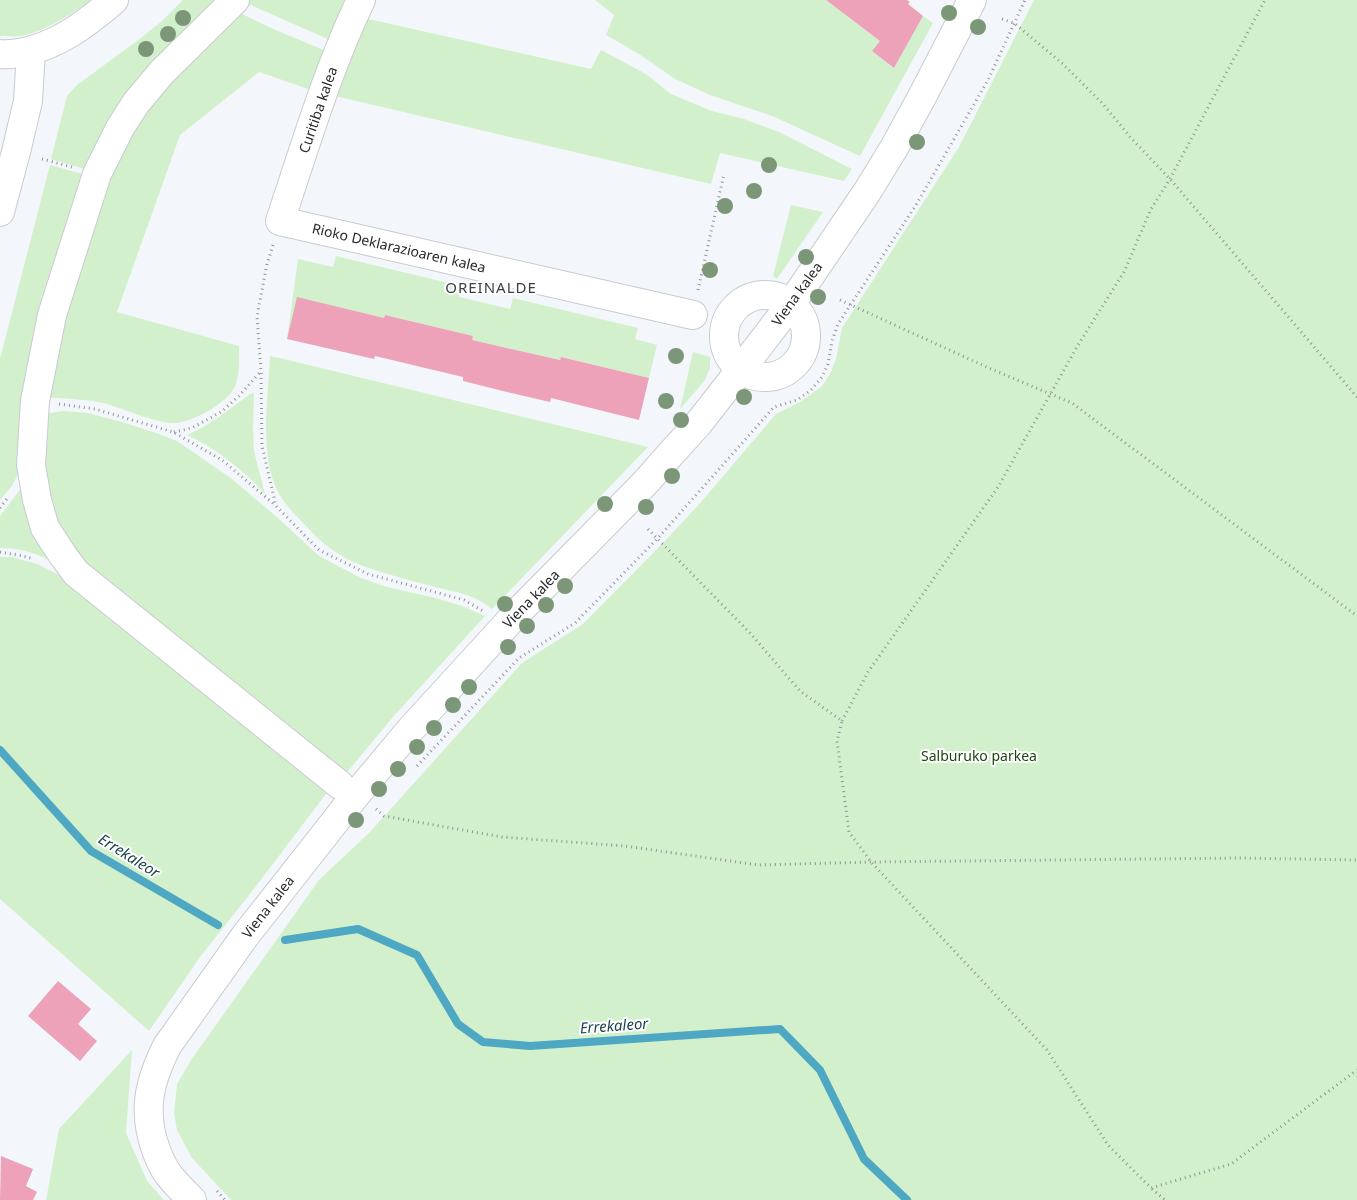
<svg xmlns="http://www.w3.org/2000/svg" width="1357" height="1200" viewBox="0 0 1357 1200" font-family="'Noto Sans',sans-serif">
	<rect width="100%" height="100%" fill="#f3f7fb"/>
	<!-- green -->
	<g fill="#d3f0cc">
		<path d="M0,0H91C72,14 44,32 20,36C14,37 6,36 0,36Z"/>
		<path d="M183,0H218L88,170L51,159L67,96L77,85L141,38L162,21Z"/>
		<path d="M245,0H348L330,40L244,2Z"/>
		<path d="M595,0H826L880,41L872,51L894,68L923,16L933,23L860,156L772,116L710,95L675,79L639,54L606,35L614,15Z"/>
		<path d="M1034,0H1357V1200H231L192,1158L177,1130L174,1113L177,1084L191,1060L319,880L370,832L522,663L583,624L663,543L702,501L776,414L800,402L822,386L831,372L836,359L842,328L959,147Z"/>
		<path d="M236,11L271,28L326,51L311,90L259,72L180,135L117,312L239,346C239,358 240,372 236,384C231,402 188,426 169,423C148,420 127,410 107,404C87,399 66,399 46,397L58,342L93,210L135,120Z"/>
		<path d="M364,18L591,69L601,50L646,74L671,94L712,111L744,119L779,132L852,169L844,181L720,153L711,184L331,95Z"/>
		<path d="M50,165L86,175L21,468L12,486L0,500V359Z"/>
		<path d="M791,205L823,212L777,279L773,276Z"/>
		<path d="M336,256L461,286L459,297L510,309L513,298L638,328L635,339L657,345L649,378L562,357L560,360L472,340L473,336L385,315L384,318L297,298L287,339L298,259L333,267Z"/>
		<path d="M693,352L710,357V368L705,380L680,409Z"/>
		<path d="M270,356L284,359L648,447L492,609C487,605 482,602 476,599C465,593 451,591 439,588C420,583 400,578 381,572C348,562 330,552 307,527C297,517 285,505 278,492C259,456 268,395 270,356Z"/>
		<path d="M254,393L253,430L254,451L265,494C243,470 216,448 187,435C212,424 228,410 250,394Z"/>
		<path d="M64,411L88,413L122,422L156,433L177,441L232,479L279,519L319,556L361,578L387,587L436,598L462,606L485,616L393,717L344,776L94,582L62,538L43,488L42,414Z"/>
		<path d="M23,486L54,562C34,553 22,548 0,548V516Z"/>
		<path d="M0,557H12L37,564L71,581L329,790L253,890L200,957L149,1031L0,899Z"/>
		<path d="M132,1050L126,1133L147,1181L164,1200H46L59,1129Z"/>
	</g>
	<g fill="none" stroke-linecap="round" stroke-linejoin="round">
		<!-- stream -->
		<g stroke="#4fa8c3" stroke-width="8">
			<path d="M0,750L91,851L218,925"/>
			<path d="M285,940L358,929L417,955L458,1024L483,1042L530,1046L780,1029L820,1070L864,1159L907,1200"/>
		</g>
	</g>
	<!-- building -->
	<g fill="#eda2ba">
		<path d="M826,0H907L910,2L908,4L923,16L894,68L872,51L880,41Z"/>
		<path d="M297,297L384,318L385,315L473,336L472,340L560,360L561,357L649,378L639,420L551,398L550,402L507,392L463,381V377L375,356L374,359L287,339Z"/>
		<path d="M58,981L91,1009L78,1024L97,1041L80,1061L28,1016Z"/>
		<path d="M1,1156L33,1169L26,1186L37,1192L33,1200H0Z"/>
	</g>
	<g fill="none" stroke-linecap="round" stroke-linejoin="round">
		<defs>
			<g id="minor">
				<path d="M235,0L162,72L136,103L120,128L97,174L52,315L35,401L31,465L37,500L45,528L62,554L76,573L340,785"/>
				<path d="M361,0C327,71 305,147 280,221L693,315"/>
				<circle cx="765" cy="336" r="41"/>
				<path d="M192,1200C184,1192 175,1183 168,1174C163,1167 159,1158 156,1150C142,1111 149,1082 167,1046L245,936L355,796L411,729L518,612L646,482L667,458L698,424L741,369L791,304L867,192L894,148L923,95L972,0"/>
			</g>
			<g id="major">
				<path d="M0,54C7,55 13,54 19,53C56,47 86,24 114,0"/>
				<path d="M0,212L16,152L28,101L31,51"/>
			</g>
		</defs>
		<!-- minor casing -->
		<use href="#minor" stroke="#c8cbcf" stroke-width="30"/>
		<!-- major casing -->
		<use href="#major" stroke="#c8cbcf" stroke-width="30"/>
		<!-- path -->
		<g stroke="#919497" stroke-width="3" stroke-dasharray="1 4" stroke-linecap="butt">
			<path d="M1002,19L1014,23L1063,64L1103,104L1131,138L1170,179L1357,397"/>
			<path d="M42,159L72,167"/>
			<path d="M273,245L267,264L257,316L261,371L262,446L276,506L319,550L368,574L464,600L485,612"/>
			<path d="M698,290L724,174"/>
			<path d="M840,300L991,369L1072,403L1357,616"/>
			<path d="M59,404L95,409L173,432L222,460L275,505"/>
			<path d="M174,432L192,428L221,412L239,396L261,371"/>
			<path d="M0,508L9,496"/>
			<path d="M648,529L750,633L800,691L842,721L837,741L849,832L871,862L1047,1050L1108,1145L1151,1188L1231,1164L1357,1070"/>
			<path d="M0,552L23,556L34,559"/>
			<path d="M842,721L868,672L998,487L1078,345L1124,272L1151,209L1170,179L1265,0"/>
			<path d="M417,766L519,658L575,623L658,538L774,407L797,400L811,390L822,377L828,364L832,341L838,324L916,205L988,80L1025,0"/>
			<path d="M376,809L384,816L502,837L625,846L758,865L871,862L1241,858L1357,860"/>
			<path d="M1152,1189L1165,1200"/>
			<path d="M217,1191L225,1200"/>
		</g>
		<!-- minor -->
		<use href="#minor" stroke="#fff" stroke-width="28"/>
		<!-- major -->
		<use href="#major" stroke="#fff" stroke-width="28"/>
	</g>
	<!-- trees -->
	<g fill="#7c9678">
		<circle cx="949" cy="13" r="8"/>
		<circle cx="183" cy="18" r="8"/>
		<circle cx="978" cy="27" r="8"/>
		<circle cx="168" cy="34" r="8"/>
		<circle cx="146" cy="49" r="8"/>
		<circle cx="917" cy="142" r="8"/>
		<circle cx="769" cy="165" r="8"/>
		<circle cx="754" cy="191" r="8"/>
		<circle cx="725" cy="206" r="8"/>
		<circle cx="806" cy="257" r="8"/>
		<circle cx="710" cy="270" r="8"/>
		<circle cx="818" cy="297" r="8"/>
		<circle cx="676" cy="356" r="8"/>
		<circle cx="744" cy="397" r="8"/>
		<circle cx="666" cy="401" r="8"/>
		<circle cx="681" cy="420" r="8"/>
		<circle cx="672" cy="476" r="8"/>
		<circle cx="605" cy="504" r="8"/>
		<circle cx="646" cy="507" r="8"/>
		<circle cx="565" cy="586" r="8"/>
		<circle cx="505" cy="604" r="8"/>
		<circle cx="546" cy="605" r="8"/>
		<circle cx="527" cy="626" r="8"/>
		<circle cx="508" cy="647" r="8"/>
		<circle cx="469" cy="687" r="8"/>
		<circle cx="453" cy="705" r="8"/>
		<circle cx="434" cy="728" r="8"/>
		<circle cx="417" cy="747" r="8"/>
		<circle cx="398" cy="769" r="8"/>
		<circle cx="379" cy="789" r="8"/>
		<circle cx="356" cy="820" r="8"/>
	</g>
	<g text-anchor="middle" stroke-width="4" stroke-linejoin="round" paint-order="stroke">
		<!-- street labels -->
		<g font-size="14" fill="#28292b" stroke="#fff">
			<text transform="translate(318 110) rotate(-71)" y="5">Curitiba kalea</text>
			<text transform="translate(399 248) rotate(13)" y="5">Rioko Deklarazioaren kalea</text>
			<text transform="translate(797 294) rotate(-54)" y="5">Viena kalea</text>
			<text transform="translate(531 599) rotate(-46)" y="5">Viena kalea</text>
			<text transform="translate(268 907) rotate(-52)" y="5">Viena kalea</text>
		</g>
		<!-- park labels -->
		<g font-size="14" fill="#1b460c" stroke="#fff">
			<text x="979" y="761">Salburuko parkea</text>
		</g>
		<!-- neighbourhood labels -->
		<g font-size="15" letter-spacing="1" fill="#3d4043" stroke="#fff">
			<text x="491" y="293">OREINALDE</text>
		</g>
		<!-- water labels -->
		<g font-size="15" font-style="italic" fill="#1b434f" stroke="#fff">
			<text transform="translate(129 856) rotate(32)" y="5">Errekaleor</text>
			<text transform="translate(614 1026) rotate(-4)" y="5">Errekaleor</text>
		</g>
	</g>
</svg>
